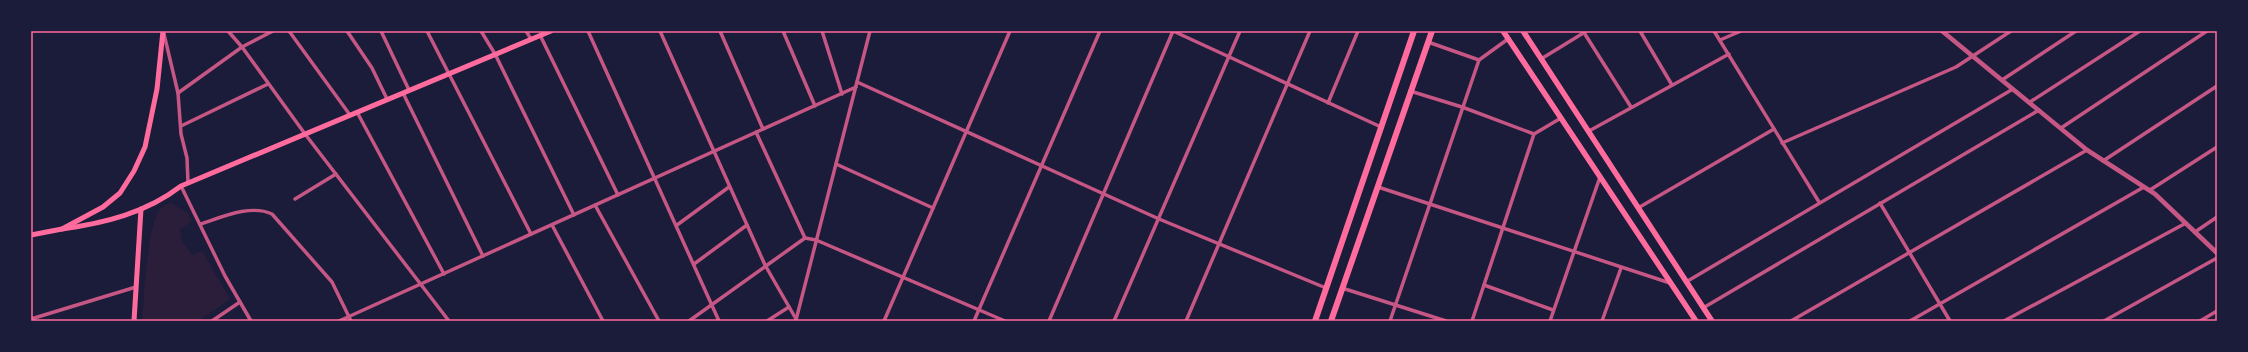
<svg xmlns="http://www.w3.org/2000/svg" width="2248" height="352" viewBox="0 0 2248 352" font-family="'Golos Text',sans-serif">
	<rect width="100%" height="100%" fill="#1b1b3a"/>
	<!-- green -->
	<path fill="#2a1e3b" d="M171,203L188,213L192,221L180,229L182,241L192,255L202,251L230,299L198,321H142C144,300 147,218 162,207C164,205 168,204 171,203Z"/>
	<g fill="none" stroke-linecap="round" stroke-linejoin="round">
		<!-- minor -->
		<g stroke="#c65784" stroke-width="3.5">
			<path d="M228,31L242,47L305,134L449,321"/>
			<path d="M289,31L350,115"/>
			<path d="M347,31L372,68L387,99"/>
			<path d="M381,31L409,90"/>
			<path d="M427,31L531,234"/>
			<path d="M481,31L495,54L574,215"/>
			<path d="M526,31L531,39"/>
			<path d="M588,31L719,321"/>
			<path d="M660,31L765,265L796,319"/>
			<path d="M720,31L763,129"/>
			<path d="M783,31L815,106"/>
			<path d="M822,31L842,94"/>
			<path d="M1173,31L1381,127"/>
			<path d="M1583,31L1631,107"/>
			<path d="M1640,31L1672,85"/>
			<path d="M1714,31L1819,202"/>
			<path d="M164,34L178,93L181,134L187,158L188,183"/>
			<path d="M540,35L618,195"/>
			<path d="M1720,40L1741,31"/>
			<path d="M1428,42L1479,60"/>
			<path d="M1541,59L1585,32"/>
			<path d="M2002,80L2076,31"/>
			<path d="M857,82L1159,219L1326,288"/>
			<path d="M1410,91L1462,107L1534,134"/>
			<path d="M178,93L242,47L273,31"/>
			<path d="M403,93L483,256"/>
			<path d="M2030,102L2140,31"/>
			<path d="M1328,103L1358,31"/>
			<path d="M357,112L444,274"/>
			<path d="M181,126L268,84"/>
			<path d="M2061,128L2207,31"/>
			<path d="M1589,131L1729,54"/>
			<path d="M756,132L805,238"/>
			<path d="M1782,143L1956,67L2011,31"/>
			<path d="M2103,161L2217,86"/>
			<path d="M836,164L933,208"/>
			<path d="M181,186L225,276L251,321"/>
			<path d="M1378,187L1670,283"/>
			<path d="M2150,190L2217,147"/>
			<path d="M295,199L336,174"/>
			<path d="M1880,203L1950,321"/>
			<path d="M595,205L659,321"/>
			<path d="M1638,208L1774,129"/>
			<path d="M201,224C222,217 251,204 272,214L332,282L351,321"/>
			<path d="M552,225L603,321"/>
			<path d="M677,225L729,187"/>
			<path d="M2195,232L2217,217"/>
			<path d="M694,264L747,225"/>
			<path d="M1686,282L2013,89"/>
			<path d="M1484,285L1553,310"/>
			<path d="M1342,288L1446,321"/>
			<path d="M1703,308L2039,110"/>
			<path d="M31,319L136,287"/>
			<path d="M796,320L870,31"/>
			<path d="M212,321L240,302"/>
			<path d="M339,321L856,87"/>
			<path d="M689,321L805,238L816,240L1005,321"/>
			<path d="M767,321L789,307"/>
			<path d="M884,321L1010,31"/>
			<path d="M974,321L1100,31"/>
			<path d="M1049,321L1173,31"/>
			<path d="M1114,321L1240,31"/>
			<path d="M1186,321L1310,31"/>
			<path d="M1390,321L1479,60L1508,39"/>
			<path d="M1472,321L1534,134L1561,118"/>
			<path d="M1550,321L1600,177"/>
			<path d="M1602,321L1621,268"/>
			<path d="M1791,321L2087,150"/>
			<path d="M1910,321L2144,187"/>
			<path d="M2004,321L2186,223"/>
			<path d="M2104,321L2217,258"/>
			<path d="M2200,321L2217,311"/>
		</g>
		<!-- tertiary -->
		<path stroke="#c65784" stroke-width="4.5" d="M1942,31L2087,150L2155,194L2217,253"/>
		<!-- secondary -->
		<g stroke="#ff6b9d" stroke-width="5">
			<path d="M62,229C105,223 146,213 181,186L551,31"/>
			<path d="M31,235L62,229L103,207L120,193L134,171L145,147L157,89L163,31"/>
			<path d="M134,321L141,209"/>
		</g>
		<!-- primary -->
		<g stroke="#ff6b9d" stroke-width="5.5">
			<path d="M1503,31L1696,321"/>
			<path d="M1523,31L1712,321"/>
		</g>
		<!-- trunk -->
		<g stroke="#ff6b9d" stroke-width="6">
			<path d="M1315,321L1414,31"/>
			<path d="M1331,321L1432,31"/>
		</g>
	</g>
	<!-- border -->
	<rect width="2248" height="352" fill="none" stroke="#1b1b3a" stroke-width="64"/>
	<rect x="32" y="32" width="2184" height="288" fill="none" stroke="#ff6b9d" stroke-width="1.5"/>
</svg>
